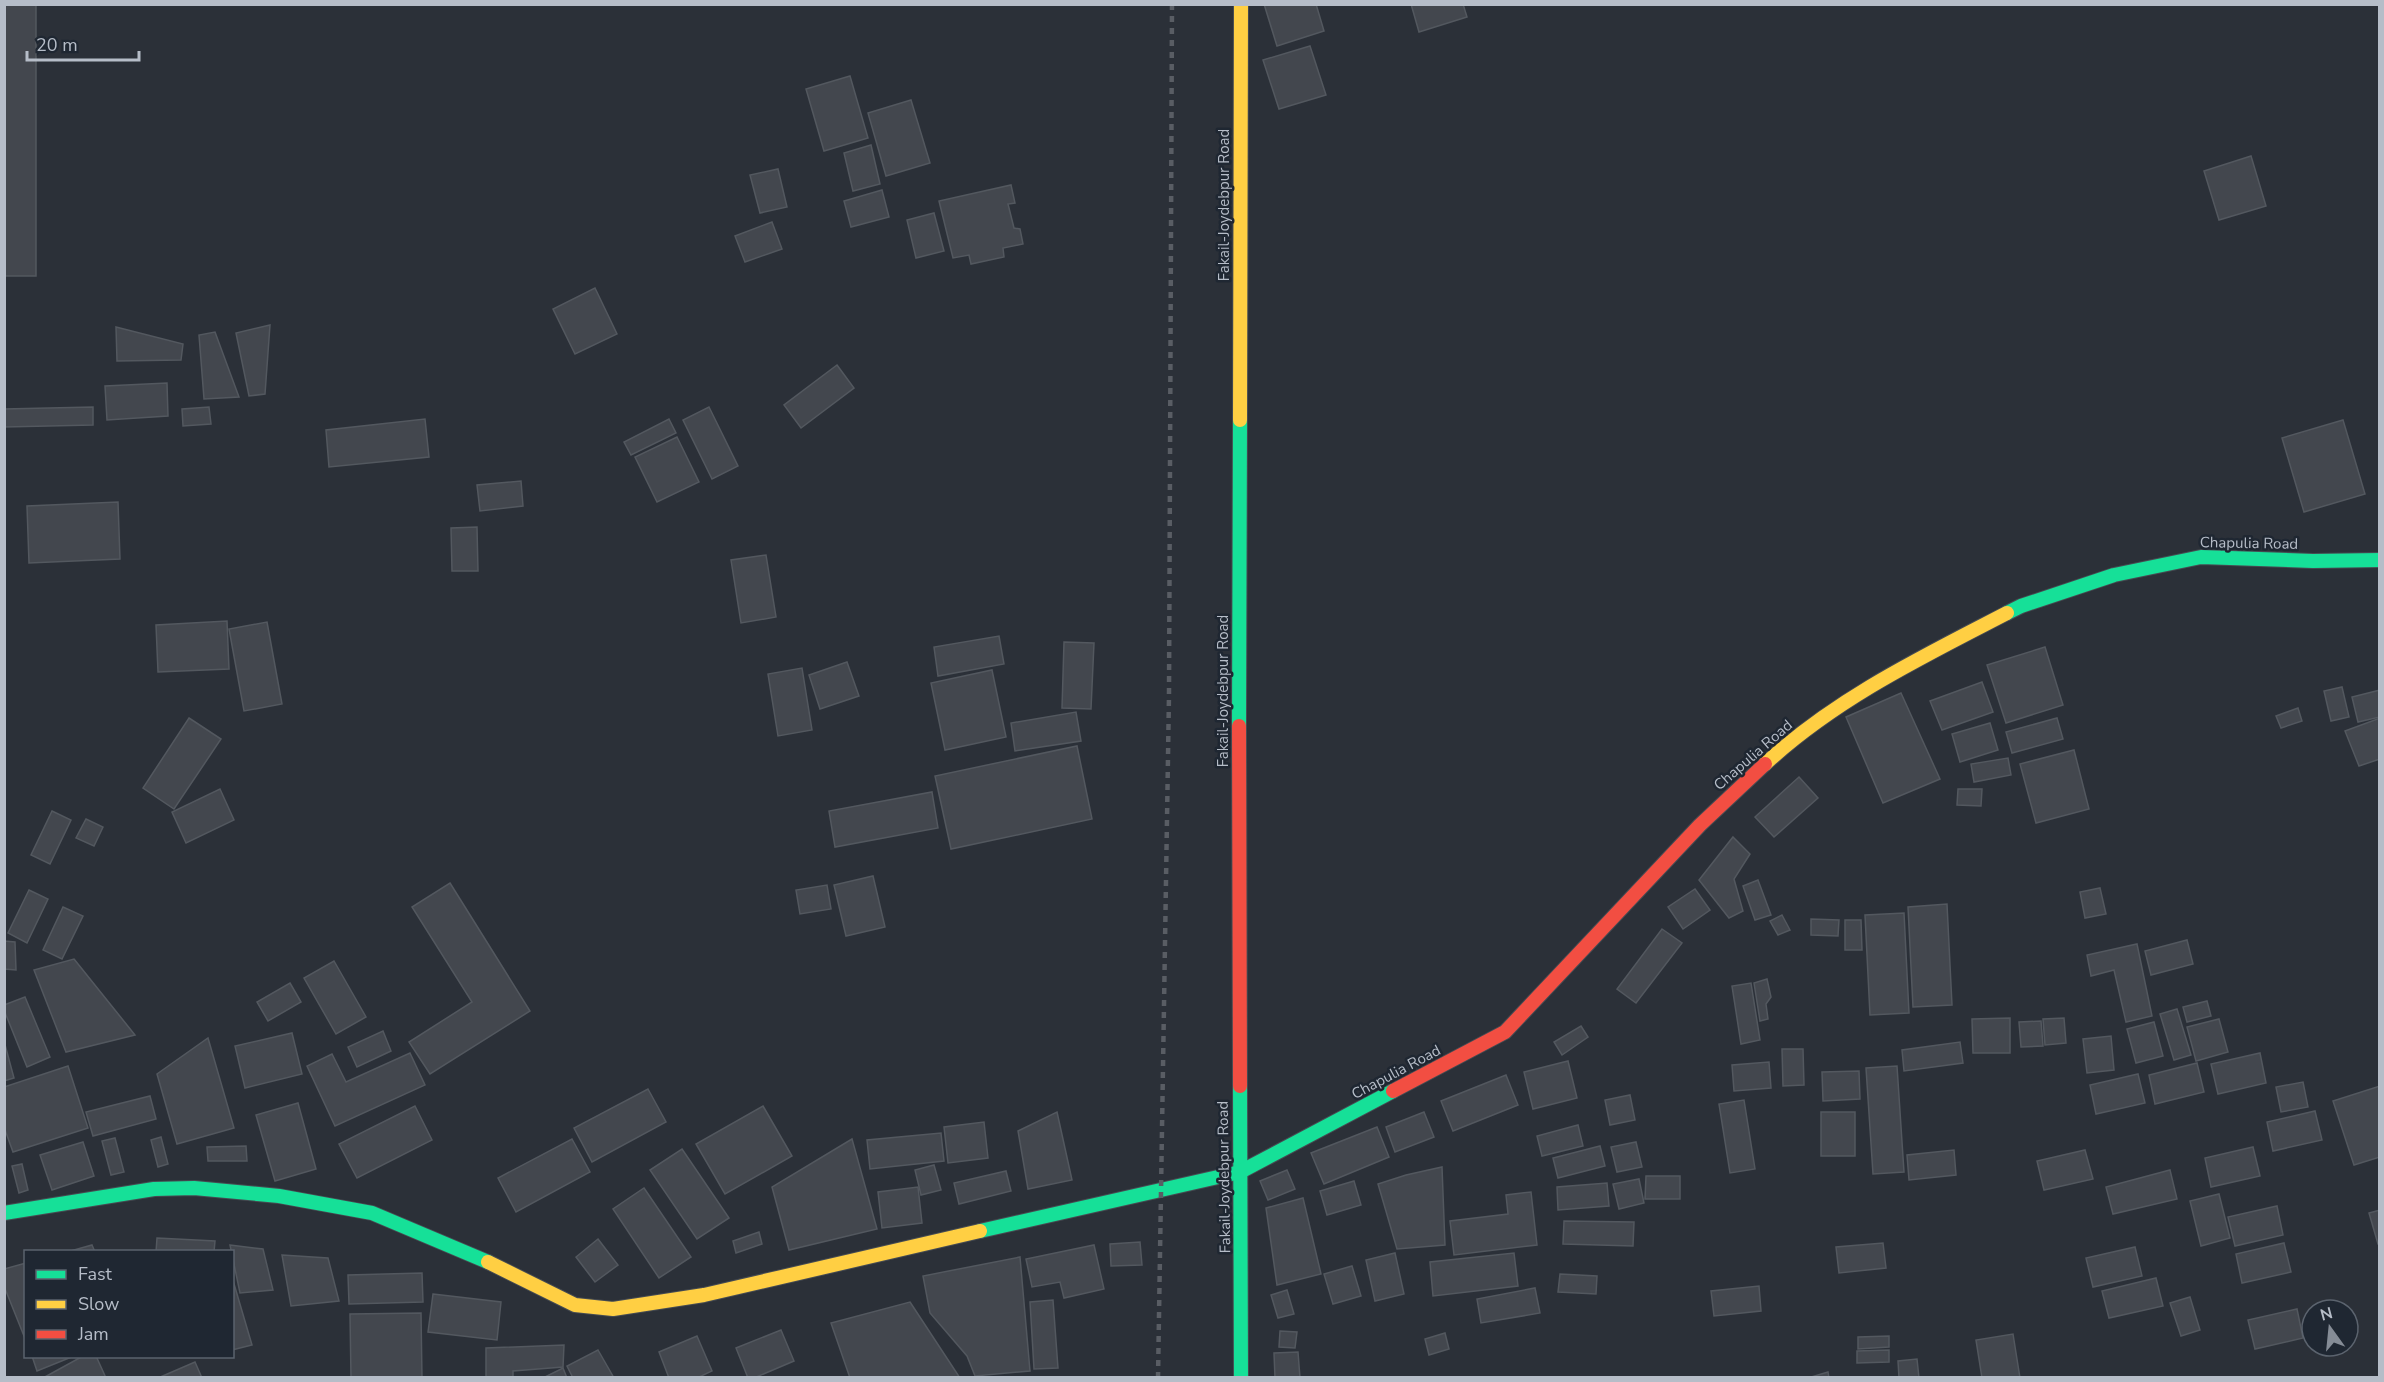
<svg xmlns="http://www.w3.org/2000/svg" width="2384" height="1382" viewBox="0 0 2384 1382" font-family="'Nunito Sans',sans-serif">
	<rect width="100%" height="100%" fill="#2b3038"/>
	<!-- building -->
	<g fill="#43474e" stroke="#53585f" stroke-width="1.5">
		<rect x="4" y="4" width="32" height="272"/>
		<path d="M1264,4H1316L1324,31L1277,46Z"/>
		<path d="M1411,4H1463L1467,17L1419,32Z"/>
		<path d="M1310,46L1326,95L1279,109L1263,60Z"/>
		<path d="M850,76L868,138L824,151L806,89Z"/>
		<path d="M911,100L930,163L886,176L868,113Z"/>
		<path d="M871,145L880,184L853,191L844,153Z"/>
		<path d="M2251,156L2266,206L2219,220L2204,171Z"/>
		<path d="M778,169L787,207L760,213L750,175Z"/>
		<path d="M1011,185L1015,203L1008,204L1014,228L1020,229L1023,244L1003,248L1004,257L971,264L969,255L953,258L939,201Z"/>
		<path d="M882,190L889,217L851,227L844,201Z"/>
		<path d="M934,213L944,251L916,258L907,220Z"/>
		<path d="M772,222L782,249L745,262L735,236Z"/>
		<path d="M595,288L617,334L575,354L553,309Z"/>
		<path d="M270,325L265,394L249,396L236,333Z"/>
		<path d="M116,327L183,344L181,360L117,361Z"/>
		<path d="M215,332L239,397L204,399L199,335Z"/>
		<path d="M837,365L854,388L801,428L784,405Z"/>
		<path d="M167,383L168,416L107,420L105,386Z"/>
		<path d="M93,407V425L4,427V409Z"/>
		<path d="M209,407L211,424L183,426L182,409Z"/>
		<path d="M709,407L738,466L712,479L683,420Z"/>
		<path d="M425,419L429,457L329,467L326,430Z"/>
		<path d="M669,419L676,433L631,455L624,442Z"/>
		<path d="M2343,420L2365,494L2304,512L2282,438Z"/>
		<path d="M677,437L699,482L657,502L635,457Z"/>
		<path d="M521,481L523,506L480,511L477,485Z"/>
		<path d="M118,502L120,559L29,563L27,506Z"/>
		<path d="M477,527L478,571H452L451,528Z"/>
		<path d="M766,555L776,617L741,623L731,560Z"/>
		<path d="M227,621L229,669L158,672L156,625Z"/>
		<path d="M267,622L282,704L244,711L229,629Z"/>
		<path d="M999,636L1004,664L938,676L934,647Z"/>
		<path d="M1064,642L1094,643L1091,709L1062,708Z"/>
		<path d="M2045,647L2063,705L2006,723L1987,665Z"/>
		<path d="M847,662L859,696L820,709L809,675Z"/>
		<path d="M802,668L812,730L778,736L768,674Z"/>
		<path d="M992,670L1006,737L945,750L931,683Z"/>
		<path d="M1982,682L1993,712L1942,730L1930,701Z"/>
		<path d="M2342,687L2349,717L2331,721L2324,691Z"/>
		<path d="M2380,690V717L2358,722L2352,697Z"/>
		<path d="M1901,693L1940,779L1883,803L1846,717Z"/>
		<path d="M2298,708L2302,721L2281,728L2276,716Z"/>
		<path d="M1076,712L1081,741L1015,751L1011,723Z"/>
		<path d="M189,718L221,739L174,809L143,788Z"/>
		<path d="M2057,718L2063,739L2012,753L2006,732Z"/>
		<path d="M2380,718V759L2359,766L2345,731Z"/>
		<path d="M1990,723L1998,750L1960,762L1952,734Z"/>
		<path d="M1077,746L1092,819L951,849L935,776Z"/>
		<path d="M2074,750L2089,809L2036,823L2020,764Z"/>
		<path d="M2008,758L2011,775L1974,782L1971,764Z"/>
		<path d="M1799,777L1818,798L1774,837L1755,817Z"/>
		<path d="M220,789L234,820L186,843L172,812Z"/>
		<path d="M1958,789H1982L1981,806L1957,805Z"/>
		<path d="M932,792L938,828L835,847L829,811Z"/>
		<path d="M52,811L71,820L50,864L31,855Z"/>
		<path d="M86,819L103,827L94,846L76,838Z"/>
		<path d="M1733,837L1750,854L1734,879L1743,911L1729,918L1699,880Z"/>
		<path d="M873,876L885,927L846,936L834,885Z"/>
		<path d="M1758,880L1771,915L1755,920L1743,886Z"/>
		<path d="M450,883L530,1011L430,1074L409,1042L472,1002L412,907Z"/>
		<path d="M827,885L831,909L800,914L796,890Z"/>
		<path d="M2100,888L2106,914L2085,918L2080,892Z"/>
		<path d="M1695,889L1710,910L1683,929L1668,907Z"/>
		<path d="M29,890L48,899L27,943L8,933Z"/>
		<path d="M1947,904L1952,1005L1913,1007L1908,907Z"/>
		<path d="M63,907L83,916L62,959L43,950Z"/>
		<path d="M1904,913L1909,1013L1870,1015L1865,915Z"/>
		<path d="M1782,915L1790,930L1778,935L1770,921Z"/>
		<path d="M1811,919L1839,920L1838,936L1811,935Z"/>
		<path d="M1845,920H1861L1862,950H1845Z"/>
		<path d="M1662,929L1682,943L1636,1003L1617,989Z"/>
		<path d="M2187,940L2193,964L2151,975L2145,951Z"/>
		<path d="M4,941L15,942L16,970L4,969Z"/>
		<path d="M2137,944L2152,1016L2126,1022L2114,970L2091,976L2087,955Z"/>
		<path d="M74,959L135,1035L66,1052L34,970Z"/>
		<path d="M334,961L366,1017L336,1034L304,978Z"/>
		<path d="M1767,979L1771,997L1766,1004L1768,1019L1760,1021L1754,983Z"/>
		<path d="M290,983L301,1002L268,1021L257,1002Z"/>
		<path d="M1751,983L1760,1040L1741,1044L1732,986Z"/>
		<path d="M25,997L50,1057L27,1067L4,1010V1005Z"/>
		<path d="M2207,1001L2211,1016L2187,1022L2183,1007Z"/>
		<path d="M2177,1009L2191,1055L2174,1060L2160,1014Z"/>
		<path d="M2010,1018V1053H1973L1972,1019Z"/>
		<path d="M2064,1018L2066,1043L2045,1045L2043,1019Z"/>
		<path d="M2219,1019L2228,1052L2196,1061L2187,1027Z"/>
		<path d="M2041,1021L2043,1046L2021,1047L2019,1022Z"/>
		<path d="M2154,1022L2163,1056L2136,1063L2127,1029Z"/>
		<path d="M1581,1026L1588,1037L1562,1055L1554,1042Z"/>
		<path d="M383,1031L391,1051L357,1067L348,1047Z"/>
		<path d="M292,1033L302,1074L245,1088L235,1046Z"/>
		<path d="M2111,1036L2114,1070L2087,1073L2083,1039Z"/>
		<path d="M208,1038L234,1128L177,1144L157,1074Z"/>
		<path d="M4,1041L14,1078L4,1081Z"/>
		<path d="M1960,1042L1963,1063L1904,1071L1902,1050Z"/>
		<path d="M1782,1049H1803L1804,1085L1783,1086Z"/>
		<path d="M410,1053L425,1085L335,1126L307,1066L332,1054L346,1082Z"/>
		<path d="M2260,1053L2266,1083L2218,1094L2211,1064Z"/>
		<path d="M1568,1061L1577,1098L1533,1109L1524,1072Z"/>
		<path d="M1769,1062L1771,1088L1734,1091L1732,1065Z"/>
		<path d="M2197,1063L2204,1092L2155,1104L2149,1075Z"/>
		<path d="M68,1066L88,1128L13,1152L4,1127V1087Z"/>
		<path d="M1897,1066L1904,1172L1873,1174L1866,1068Z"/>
		<path d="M1859,1071L1860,1099L1823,1101L1822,1072Z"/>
		<path d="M2138,1074L2145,1103L2096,1114L2090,1085Z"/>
		<path d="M1506,1075L1518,1105L1453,1131L1441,1101Z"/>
		<path d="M2303,1082L2308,1107L2281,1112L2276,1087Z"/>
		<path d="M2380,1086V1157L2354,1165L2333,1101Z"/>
		<path d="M648,1089L666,1122L592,1162L574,1128Z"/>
		<path d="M1630,1095L1635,1120L1610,1125L1605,1100Z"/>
		<path d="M150,1096L156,1119L93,1136L86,1112Z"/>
		<path d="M1744,1100L1755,1169L1730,1173L1719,1104Z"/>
		<path d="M298,1103L316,1169L275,1181L256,1115Z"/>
		<path d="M415,1106L432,1140L357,1178L339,1144Z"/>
		<path d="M763,1106L792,1156L725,1194L696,1144Z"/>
		<path d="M2315,1111L2322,1140L2273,1151L2267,1122Z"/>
		<path d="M1057,1112L1072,1180L1028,1189L1018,1131Z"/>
		<path d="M1424,1112L1434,1137L1395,1152L1386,1127Z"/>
		<rect x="1821" y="1112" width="34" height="44"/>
		<path d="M984,1122L988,1158L948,1163L944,1127Z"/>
		<path d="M1578,1125L1583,1146L1542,1156L1537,1136Z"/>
		<path d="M1377,1127L1389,1157L1324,1184L1311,1153Z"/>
		<path d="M941,1133L944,1161L870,1169L867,1140Z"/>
		<path d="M161,1137L168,1164L158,1167L151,1140Z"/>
		<path d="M115,1138L124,1172L111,1175L102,1141Z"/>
		<path d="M572,1139L590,1172L516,1212L498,1178Z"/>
		<path d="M852,1139L877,1229L789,1250L772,1187Z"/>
		<path d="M83,1142L94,1176L52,1190L40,1155Z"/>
		<path d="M1636,1142L1642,1167L1617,1172L1611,1147Z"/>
		<path d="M246,1146L247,1161H208L207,1147Z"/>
		<path d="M1600,1146L1605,1166L1558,1178L1553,1158Z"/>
		<path d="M2253,1147L2260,1176L2211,1187L2205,1158Z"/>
		<path d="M682,1149L729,1218L697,1239L650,1170Z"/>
		<path d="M1954,1150L1956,1175L1909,1180L1907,1155Z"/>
		<path d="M2085,1150L2093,1179L2044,1190L2037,1161Z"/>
		<path d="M22,1164L28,1190L19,1193L12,1166Z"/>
		<path d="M934,1165L941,1190L921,1195L915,1170Z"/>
		<path d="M1442,1167L1445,1245L1397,1249L1378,1184L1406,1175Z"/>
		<path d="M1287,1170L1295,1189L1268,1200L1260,1181Z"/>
		<path d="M2170,1170L2177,1199L2113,1214L2106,1187Z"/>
		<path d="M1006,1171L1011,1191L959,1204L954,1183Z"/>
		<path d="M1646,1176H1680V1199H1645Z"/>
		<path d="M1639,1179L1644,1203L1619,1209L1613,1184Z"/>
		<path d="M1354,1181L1361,1205L1327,1215L1320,1191Z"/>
		<path d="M1607,1183L1609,1206L1558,1210L1557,1187Z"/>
		<path d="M918,1187L922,1223L882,1228L878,1192Z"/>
		<path d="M644,1188L691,1257L659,1278L613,1209Z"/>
		<path d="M1531,1192L1537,1245L1454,1255L1450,1221L1508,1214L1506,1195Z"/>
		<path d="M2219,1194L2230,1238L2201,1246L2190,1201Z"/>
		<path d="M1303,1198L1321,1274L1277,1285L1266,1208Z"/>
		<path d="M2277,1206L2283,1235L2235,1246L2228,1217Z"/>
		<path d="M2380,1210V1244H2378L2369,1213Z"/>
		<path d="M1564,1221L1634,1222L1633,1246L1563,1244Z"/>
		<path d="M759,1232L762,1244L736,1253L733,1241Z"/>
		<path d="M157,1238L215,1241L214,1252H156Z"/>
		<path d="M598,1239L618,1265L595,1282L576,1257Z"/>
		<path d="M1140,1242L1142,1265L1111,1266L1110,1244Z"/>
		<path d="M1883,1243L1886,1268L1839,1273L1836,1247Z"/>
		<path d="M2284,1243L2291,1272L2242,1283L2236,1254Z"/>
		<path d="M92,1245L95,1252H67Z"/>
		<path d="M230,1245L263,1249L273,1290L240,1293Z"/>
		<path d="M1094,1245L1104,1289L1064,1298L1060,1282L1032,1287L1026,1259Z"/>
		<path d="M2135,1247L2142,1276L2093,1287L2086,1258Z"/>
		<path d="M1395,1253L1404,1294L1375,1301L1366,1260Z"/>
		<path d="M1514,1253L1518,1286L1433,1296L1430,1262Z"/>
		<path d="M282,1255L328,1258L339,1301L291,1306Z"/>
		<path d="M1020,1257L1030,1371L975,1376L967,1356L930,1313L923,1276Z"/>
		<path d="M26,1263V1341L4,1286V1269Z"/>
		<path d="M1352,1266L1361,1296L1333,1304L1324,1274Z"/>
		<path d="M422,1273L423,1302L349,1304L348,1275Z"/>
		<path d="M1560,1274L1597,1276L1596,1294L1558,1292Z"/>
		<path d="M232,1277L252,1345L232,1350Z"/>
		<path d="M2156,1278L2163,1306L2109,1318L2102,1291Z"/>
		<path d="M1759,1286L1761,1311L1714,1316L1711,1291Z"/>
		<path d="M1535,1288L1540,1313L1481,1323L1477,1299Z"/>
		<path d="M1287,1290L1294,1314L1278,1318L1271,1295Z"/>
		<path d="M433,1294L501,1302L497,1340L428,1332Z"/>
		<path d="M2190,1297L2200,1330L2181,1336L2170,1303Z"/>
		<path d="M1053,1300L1058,1368L1034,1369L1030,1302Z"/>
		<path d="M910,1302L960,1378H850L831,1323Z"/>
		<path d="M2297,1309L2303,1338L2255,1349L2248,1320Z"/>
		<path d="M421,1313L422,1378H351L350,1314Z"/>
		<path d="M781,1330L794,1361L754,1378H748L736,1348Z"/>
		<path d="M1280,1331L1297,1332L1295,1348L1279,1347Z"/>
		<path d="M1445,1333L1449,1349L1429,1355L1425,1339Z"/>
		<path d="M2013,1334L2020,1378H1982L1976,1340Z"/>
		<path d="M697,1336L712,1371L697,1378H669L659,1352Z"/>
		<path d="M1889,1336V1347L1858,1349V1337Z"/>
		<path d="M564,1345L563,1367L513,1371V1378H486V1348Z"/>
		<path d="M598,1350L614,1378H573L567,1366Z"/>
		<path d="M1889,1350V1362L1857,1363V1351Z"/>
		<path d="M1298,1352L1300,1378H1275L1274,1353Z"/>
		<path d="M32,1356H74L37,1371Z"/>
		<path d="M83,1356H96L106,1378H43Z"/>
		<path d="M1917,1359L1919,1378H1899L1898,1361Z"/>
		<path d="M195,1362L202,1378H158Z"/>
		<path d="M563,1368L567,1378H543Z"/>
		<path d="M1828,1372L1829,1378H1808Z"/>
	</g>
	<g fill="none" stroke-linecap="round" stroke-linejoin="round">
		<defs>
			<g id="fast">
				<path d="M2007,613L2021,606L2114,575L2201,557L2313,561L2380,560"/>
				<path d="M1239,726L1240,420"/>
				<path d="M1240,1086L1241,1378"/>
				<path d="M4,1213L154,1189L194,1188L279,1196L372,1213L488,1262"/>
				<path d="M980,1231L1240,1172L1393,1091"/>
			</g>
			<g id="slow">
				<path d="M1240,420L1241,4"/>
				<path d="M1765,764C1835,699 1922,657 2007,613"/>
				<path d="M488,1262L575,1305L613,1309L704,1295L980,1231"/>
			</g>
			<g id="jam">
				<path d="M1239,726L1240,1086"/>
				<path d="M1393,1091L1505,1032L1700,825L1765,764"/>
			</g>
		</defs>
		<!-- fast casing -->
		<use href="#fast" stroke="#464b52" stroke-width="16"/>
		<!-- slow casing -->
		<use href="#slow" stroke="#464b52" stroke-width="16"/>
		<!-- jam casing -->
		<use href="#jam" stroke="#464b52" stroke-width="16"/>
		<!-- fast -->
		<use href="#fast" stroke="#16e098" stroke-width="14"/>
		<!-- slow -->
		<use href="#slow" stroke="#ffcf43" stroke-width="14"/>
		<!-- jam -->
		<use href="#jam" stroke="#f24e42" stroke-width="14"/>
		<!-- rail -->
		<path stroke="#595d64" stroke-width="4.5" stroke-dasharray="6 6" stroke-linecap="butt" d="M1158,1378L1169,695L1172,4"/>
	</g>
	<g text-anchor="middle" stroke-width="5" stroke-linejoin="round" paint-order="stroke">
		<!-- street labels -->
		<g font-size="15" fill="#b6bdc8" stroke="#1f2732">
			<text transform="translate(1224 205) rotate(-90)" y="5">Fakail-Joydebpur Road</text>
			<text transform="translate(2249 543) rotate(1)" y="5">Chapulia Road</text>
			<text transform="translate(1223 691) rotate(-90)" y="5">Fakail-Joydebpur Road</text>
			<text transform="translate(1753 755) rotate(-41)" y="5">Chapulia Road</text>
			<text transform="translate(1396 1072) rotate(-28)" y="5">Chapulia Road</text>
			<text transform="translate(1224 1177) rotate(-91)" y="5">Fakail-Joydebpur Road</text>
		</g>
	</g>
	<!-- border -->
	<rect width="2384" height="1382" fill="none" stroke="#b6bdc8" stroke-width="12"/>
	<!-- legend -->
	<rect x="24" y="1250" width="210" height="108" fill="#1f2732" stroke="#5b636e" stroke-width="1.5"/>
	<rect x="36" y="1270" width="30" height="9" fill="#16e098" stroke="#5b636e" stroke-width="1.5"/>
	<text x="78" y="1280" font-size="18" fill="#b6bdc8">Fast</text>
	<rect x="36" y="1300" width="30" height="9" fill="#ffcf43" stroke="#5b636e" stroke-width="1.5"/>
	<text x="78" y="1310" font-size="18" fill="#b6bdc8">Slow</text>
	<rect x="36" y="1330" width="30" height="9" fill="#f24e42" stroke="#5b636e" stroke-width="1.5"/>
	<text x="78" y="1340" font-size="18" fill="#b6bdc8">Jam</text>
	<!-- north arrow -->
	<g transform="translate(2330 1328) rotate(345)"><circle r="28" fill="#1f2732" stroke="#5b636e" stroke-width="1.5"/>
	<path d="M0-4.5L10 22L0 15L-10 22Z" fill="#858c96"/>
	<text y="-9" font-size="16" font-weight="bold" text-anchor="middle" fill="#b6bdc8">N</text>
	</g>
	<!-- scale -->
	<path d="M27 51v9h112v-9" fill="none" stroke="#b6bdc8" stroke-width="3"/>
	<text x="36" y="51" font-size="18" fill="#b6bdc8" stroke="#1f2732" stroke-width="4.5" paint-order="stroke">20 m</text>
</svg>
